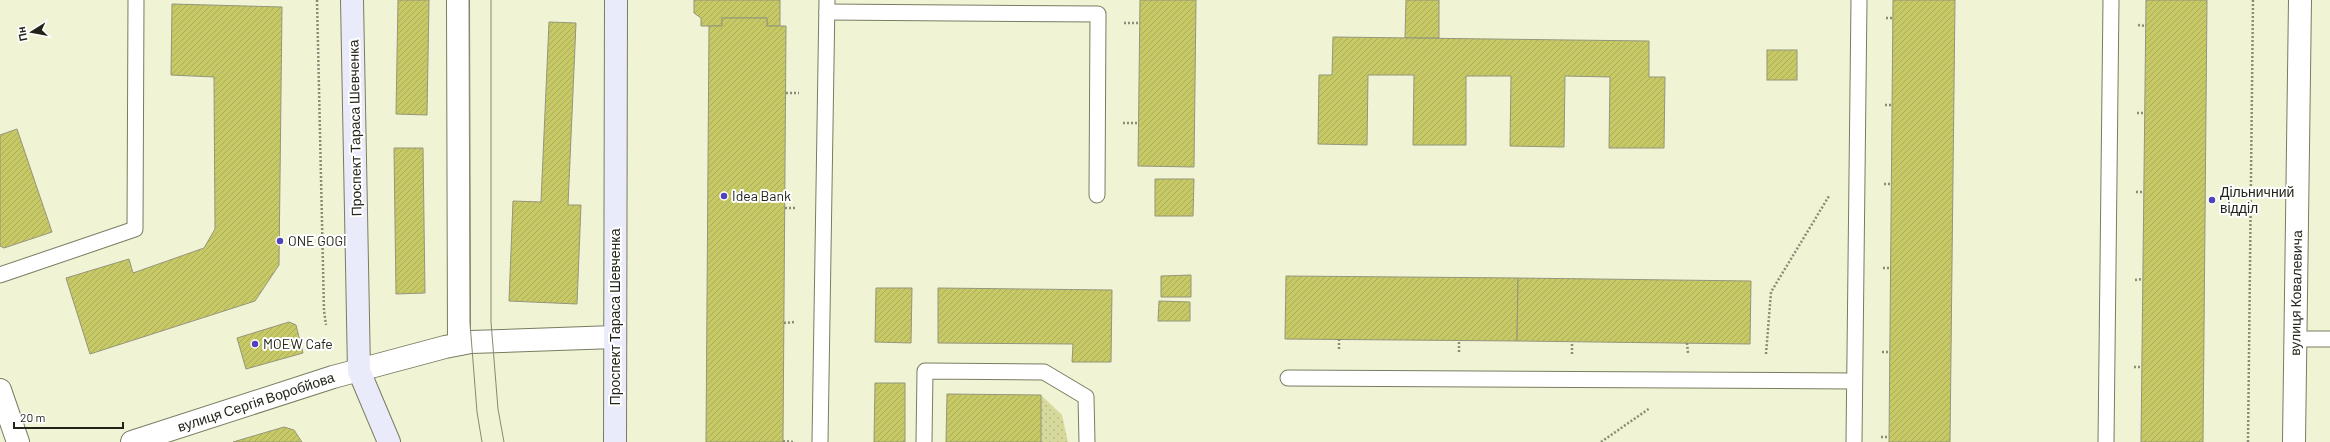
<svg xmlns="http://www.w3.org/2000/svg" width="2330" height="442" viewBox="0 0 2330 442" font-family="Barlow,sans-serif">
	<defs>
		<pattern id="grass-dots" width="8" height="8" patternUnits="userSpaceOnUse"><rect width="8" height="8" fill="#d6d99b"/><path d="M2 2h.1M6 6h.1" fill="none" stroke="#b7ba85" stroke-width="1.8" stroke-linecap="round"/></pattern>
		<pattern id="building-hatch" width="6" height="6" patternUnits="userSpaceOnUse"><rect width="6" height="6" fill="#c7c966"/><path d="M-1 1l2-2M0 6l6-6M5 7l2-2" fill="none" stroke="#abac58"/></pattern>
	</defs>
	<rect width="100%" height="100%" fill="#f1f3d5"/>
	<!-- grass -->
	<path fill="url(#grass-dots)" d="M1041,395L1062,415L1068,442H1041Z"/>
	<!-- building -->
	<g fill="url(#building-hatch)" stroke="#94967b">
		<path d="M398,0H429L427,115L396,114Z"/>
		<path d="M694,0H780V26H767V18H722V26H701V18L694,13Z"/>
		<path d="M1140,0H1196L1194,167L1138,166Z"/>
		<path d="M1406,0H1439V38H1405Z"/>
		<path d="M1893,0H1955L1950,442H1889Z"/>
		<path d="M2146,0H2207L2203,442H2141Z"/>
		<path d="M172,4L282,7L279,265L255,301L90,354L66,278L129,259L133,273L204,248L215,229L214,77L171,75Z"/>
		<path d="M722,18H767V26H786L783,442H706L709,26H722Z"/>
		<path d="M549,22L576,23L568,205H581L577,304L509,301L513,201L541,202Z"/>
		<path d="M1333,37L1649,41V77H1665L1664,148H1609L1610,77L1565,76L1564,147L1510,146L1511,76H1466V145H1413L1414,75H1368L1367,145L1318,144L1319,75H1332Z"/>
		<rect x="1767" y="50" width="30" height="30"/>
		<path d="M17,129L52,232L4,248L0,246V135Z"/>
		<path d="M394,148H423L425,293L396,294Z"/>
		<path d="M1155,179H1194L1193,216H1155Z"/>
		<path d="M1191,275V297H1161V276Z"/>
		<path d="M1286,276L1518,278L1517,341L1285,339Z"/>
		<path d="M1518,278L1751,281L1750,344L1517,341Z"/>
		<path d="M876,288H912L911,343L875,342Z"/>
		<path d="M938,288L1112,290L1111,362H1072L1073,344L938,343Z"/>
		<path d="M1159,301L1190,302V321H1158Z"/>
		<path d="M289,322L296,325L303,353L246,369L237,338Z"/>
		<path d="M875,383H905V442H874Z"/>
		<path d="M947,394L1041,395V442H946Z"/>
		<path d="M284,427L294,430L302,442H233Z"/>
	</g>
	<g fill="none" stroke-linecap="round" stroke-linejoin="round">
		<defs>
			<g id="service">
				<path d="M827,12L1098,14L1097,195"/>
				<path d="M0,275L135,229L136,0"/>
				<path d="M2295,339H2330"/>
				<path d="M1288,378L1854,381"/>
				<path d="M820,442L827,0"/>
				<path d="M924,442L925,371L1044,372L1086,397L1087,442"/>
				<path d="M1854,442L1859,0"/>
				<path d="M2106,442L2111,0"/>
			</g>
			<g id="minor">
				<path d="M458,0L459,344"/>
				<path d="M0,390L18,442"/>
				<path d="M132,442L333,377L445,347L471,342L615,337"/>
				<path d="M2294,442L2300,0"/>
			</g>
			<g id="secondary">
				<path d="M352,0L359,371L389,442"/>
				<path d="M615,442L616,0"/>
			</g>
		</defs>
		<!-- service casing -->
		<use href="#service" stroke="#7a7c61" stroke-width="17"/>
		<!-- minor casing -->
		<use href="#minor" stroke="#7a7c61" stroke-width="24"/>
		<!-- secondary casing -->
		<use href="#secondary" stroke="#7a7c61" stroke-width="24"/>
		<!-- path -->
		<g stroke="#8a8c77" stroke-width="2.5" stroke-dasharray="2 2" stroke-linecap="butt">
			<path d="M317,0L324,311L326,325"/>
			<path d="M1886,18H1893"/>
			<path d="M1124,23H1140"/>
			<path d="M2138,25L2146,26"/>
			<path d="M786,93H799"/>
			<path d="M1885,105H1892"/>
			<path d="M2137,113H2145"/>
			<path d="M1123,123H1139"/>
			<path d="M1884,184H1891"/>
			<path d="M2136,192H2143"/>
			<path d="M785,208H796"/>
			<path d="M1883,268H1890"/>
			<path d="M2135,280L2142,279"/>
			<path d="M784,323L795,322"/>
			<path d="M1339,339V351"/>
			<path d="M1687,343L1688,353"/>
			<path d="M1459,352V341"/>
			<path d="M1882,352H1890"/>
			<path d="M1572,354V342"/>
			<path d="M1766,354L1771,292L1829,196"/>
			<path d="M2134,367H2142"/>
			<path d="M1881,437H1889"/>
			<path d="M783,441L794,442"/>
			<path d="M1601,442L1650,408"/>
			<path d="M2248,442L2253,0"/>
		</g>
		<!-- service -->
		<use href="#service" stroke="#fff" stroke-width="15"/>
		<!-- minor -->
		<use href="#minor" stroke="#fff" stroke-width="22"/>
		<!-- secondary -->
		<use href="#secondary" stroke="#eaebfa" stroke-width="22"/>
		<!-- tram -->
		<g stroke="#888975" stroke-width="1">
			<path d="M469,0L470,323L477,412L482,442"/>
			<path d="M491,0V322L498,409L504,442"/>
		</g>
	</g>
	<!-- markers -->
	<g fill="#5042ba" stroke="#fff" stroke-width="1.5">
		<circle cx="724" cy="196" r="4"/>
		<circle cx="2212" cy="200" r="4"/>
		<circle cx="280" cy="241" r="4"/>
		<circle cx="255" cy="344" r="4"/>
	</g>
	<g text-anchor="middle" stroke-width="4" stroke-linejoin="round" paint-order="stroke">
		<!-- street labels -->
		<g font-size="14" fill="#232419" stroke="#fff">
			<text transform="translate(355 128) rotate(-91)" y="5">Проспект Тараса Шевченка</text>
			<text transform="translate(2296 293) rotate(-89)" y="5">вулиця Ковалевича</text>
			<text transform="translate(615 317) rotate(-90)" y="5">Проспект Тараса Шевченка</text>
			<text transform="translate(256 402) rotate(-18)" y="5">вулиця Сергія Воробйова</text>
		</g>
		<!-- poi labels -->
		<g font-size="14" fill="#232419" stroke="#fff" text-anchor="start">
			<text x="2220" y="197">Дільничний<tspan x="2220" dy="16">відділ</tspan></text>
			<text x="732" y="201">Idea Bank</text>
			<text x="288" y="246">ONE GOGI</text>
			<text x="263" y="349">MOEW Cafe</text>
		</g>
	</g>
	<!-- north arrow -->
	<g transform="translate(32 32) rotate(259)" stroke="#ffffff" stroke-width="3" paint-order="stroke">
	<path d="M0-3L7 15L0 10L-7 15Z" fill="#232419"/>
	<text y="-6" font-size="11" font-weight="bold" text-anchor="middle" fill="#232419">Пн</text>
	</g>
	<!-- scale -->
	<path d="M14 422v6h109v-6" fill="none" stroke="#232419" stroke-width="2"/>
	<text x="20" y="422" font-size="12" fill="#232419" stroke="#ffffff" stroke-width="3" paint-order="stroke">20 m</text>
</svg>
